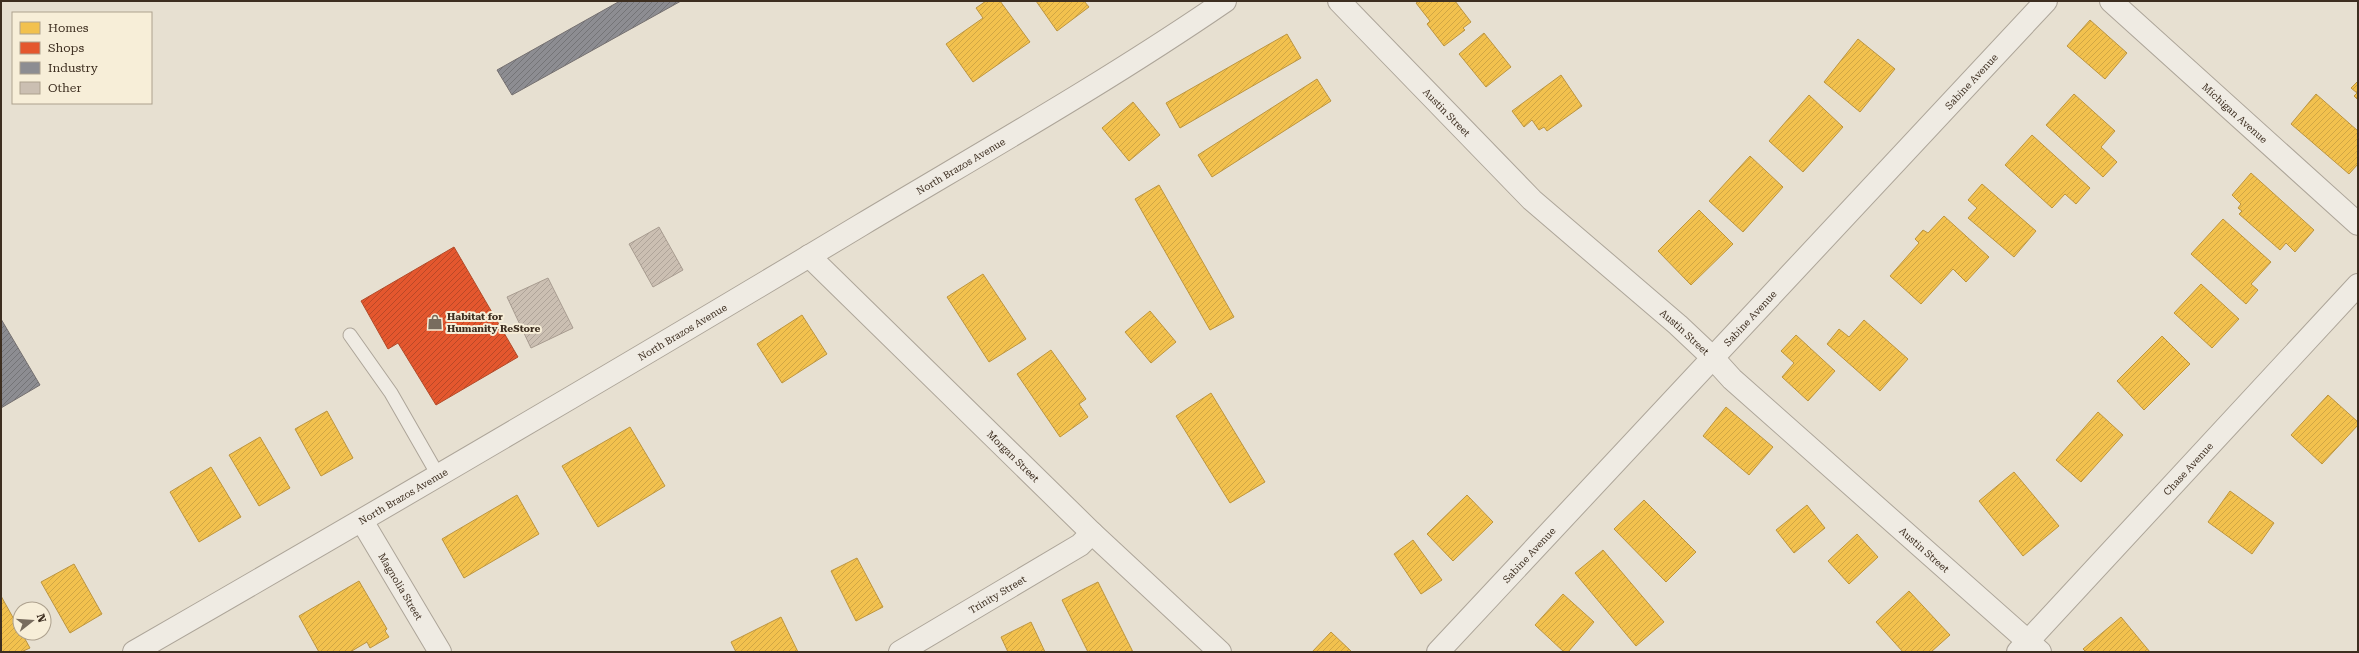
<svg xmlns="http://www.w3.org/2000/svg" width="2359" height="653" viewBox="0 0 2359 653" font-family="'Roboto Serif',serif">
	<defs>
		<pattern id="homes-hatch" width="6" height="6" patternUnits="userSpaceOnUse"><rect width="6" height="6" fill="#f2c14e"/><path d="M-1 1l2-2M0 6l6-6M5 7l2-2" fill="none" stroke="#d0a644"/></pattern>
		<pattern id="shops-hatch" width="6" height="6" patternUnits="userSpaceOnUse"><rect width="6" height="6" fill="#e4572e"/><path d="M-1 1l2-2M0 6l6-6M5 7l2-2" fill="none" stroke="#ba4827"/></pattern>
		<pattern id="industry-hatch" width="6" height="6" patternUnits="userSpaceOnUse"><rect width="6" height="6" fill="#8d8d92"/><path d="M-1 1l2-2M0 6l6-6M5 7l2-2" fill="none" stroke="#747477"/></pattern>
		<pattern id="building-hatch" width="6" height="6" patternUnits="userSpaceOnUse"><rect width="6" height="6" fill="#cbbfb2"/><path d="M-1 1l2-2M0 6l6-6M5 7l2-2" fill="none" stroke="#afa499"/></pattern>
	</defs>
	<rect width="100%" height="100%" fill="#e7e0d1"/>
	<!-- homes -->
	<g fill="url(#homes-hatch)" stroke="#bc9540">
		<path d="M986,1H1000L1030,42L973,82L946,44L983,18L976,8Z"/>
		<path d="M1036,1H1084L1089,7L1057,31Z"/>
		<path d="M1419,1H1455L1471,22L1463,28L1465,30L1444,46L1427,24L1430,21L1416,3Z"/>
		<path d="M2090,20L2127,53L2105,79L2067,46Z"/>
		<path d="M1484,33L1511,67L1486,87L1459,54Z"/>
		<path d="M1287,34L1301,58L1180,128L1166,103Z"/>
		<path d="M1858,39L1895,69L1860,112L1824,82Z"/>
		<path d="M1561,75L1582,106L1547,131L1544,127L1539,130L1532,120L1524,127L1512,111Z"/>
		<path d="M1317,79L1331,101L1212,177L1198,155Z"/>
		<path d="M2358,81V100L2354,96L2357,93L2351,88Z"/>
		<path d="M2074,94L2115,131L2101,147L2117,162L2103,177L2046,125Z"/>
		<path d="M2316,94L2358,131V164L2349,174L2291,124Z"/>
		<path d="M1809,95L1843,127L1803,172L1769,141Z"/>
		<path d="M1133,102L1160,135L1129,161L1102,128Z"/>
		<path d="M2032,135L2090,188L2076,204L2065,194L2052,208L2005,165Z"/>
		<path d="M1750,156L1783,187L1743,232L1709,201Z"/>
		<path d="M2251,173L2314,230L2295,252L2286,243L2280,250L2239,214L2242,211L2238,208L2241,204L2232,195Z"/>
		<path d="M1982,184L2036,231L2014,257L1968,218L1977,208L1968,200Z"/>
		<path d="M1159,185L1234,317L1210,330L1135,199Z"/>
		<path d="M1699,210L1733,244L1691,285L1658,251Z"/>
		<path d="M1944,216L1989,257L1966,282L1953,269L1921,304L1890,276L1919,243L1915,239L1923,230L1928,233Z"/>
		<path d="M2223,219L2271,262L2251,284L2258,290L2246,304L2191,254Z"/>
		<path d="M983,274L1026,339L989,362L947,297Z"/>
		<path d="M2201,284L2239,319L2212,348L2174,313Z"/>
		<path d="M1150,311L1176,342L1151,363L1125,332Z"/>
		<path d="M802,315L827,354L782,383L757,344Z"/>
		<path d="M1864,320L1908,359L1880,391L1827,344L1839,329L1849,337Z"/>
		<path d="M1796,335L1835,371L1808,401L1782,377L1794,363L1781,351Z"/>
		<path d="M2162,336L2190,364L2144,410L2117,381Z"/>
		<path d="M1051,350L1086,399L1079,404L1088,417L1060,437L1017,374Z"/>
		<path d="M1211,393L1265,482L1230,503L1176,416Z"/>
		<path d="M2328,395L2358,422V425L2322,464L2291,435Z"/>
		<path d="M1726,407L1773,447L1749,475L1703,436Z"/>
		<path d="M327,411L353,458L321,476L295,429Z"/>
		<path d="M2098,412L2123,435L2081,482L2056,460Z"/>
		<path d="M630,427L665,486L598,527L562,466Z"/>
		<path d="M260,437L290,488L259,506L229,455Z"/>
		<path d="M211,467L241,517L199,542L170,492Z"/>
		<path d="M2014,472L2059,526L2023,556L1979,501Z"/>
		<path d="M2230,491L2274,523L2252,554L2208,522Z"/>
		<path d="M517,495L539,534L464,578L442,539Z"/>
		<path d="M1467,495L1493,522L1453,561L1427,534Z"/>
		<path d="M1644,500L1696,552L1666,582L1614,529Z"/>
		<path d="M1807,505L1825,528L1794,553L1776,530Z"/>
		<path d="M1857,534L1878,557L1849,584L1828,561Z"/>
		<path d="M1413,540L1442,580L1421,594L1394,554Z"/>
		<path d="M1603,550L1664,622L1636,646L1575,573Z"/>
		<path d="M857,558L883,607L856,621L831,571Z"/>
		<path d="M74,564L102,614L70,633L41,582Z"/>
		<path d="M359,581L387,629L385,631L389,637L370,648L367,642L350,652H319L299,616Z"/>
		<path d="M1098,582L1133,652H1088L1062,600Z"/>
		<path d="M1909,591L1950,635L1931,652H1903L1876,622Z"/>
		<path d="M1563,594L1594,622L1568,652H1564L1535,625Z"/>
		<path d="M1,596L30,648L21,652H1Z"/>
		<path d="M781,617L798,652H736L731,642Z"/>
		<path d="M2121,617L2150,652H2086L2083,649Z"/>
		<path d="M1031,622L1045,652H1008L1001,637Z"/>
		<path d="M1331,632L1352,652H1312Z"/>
	</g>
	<!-- shops -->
	<path fill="url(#shops-hatch)" stroke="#b24b2a" d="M454,247L518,357L436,405L398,343L388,349L361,301Z"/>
	<!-- industry -->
	<g fill="url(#industry-hatch)" stroke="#757070">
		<path d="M620,1H681L512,95L497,70Z"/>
		<path d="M1,319L40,385L1,408Z"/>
	</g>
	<!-- building -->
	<g fill="url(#building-hatch)" stroke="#a89c90">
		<path d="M659,227L683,270L653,287L629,244Z"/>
		<path d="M548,278L573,328L531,348L507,297Z"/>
	</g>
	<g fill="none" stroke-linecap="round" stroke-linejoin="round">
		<defs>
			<path id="service" d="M350,335L391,393L438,475"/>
			<g id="minor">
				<path id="s1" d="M1339,1L1532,200L1678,325L1713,358L1732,379L2040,652"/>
				<path id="s2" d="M2111,1L2358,224"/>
				<path id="s3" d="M809,256L1092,533"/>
				<path id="s4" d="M362,521L440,652"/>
				<path id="s5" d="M134,652C377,512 620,370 861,225C983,152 1107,82 1225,1"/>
				<path id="s6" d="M1438,652L2046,1"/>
			</g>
			<g id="tertiary">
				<path id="s7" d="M900,652L1080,545L1092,533L1220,652"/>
				<path id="s8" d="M2018,652L2358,285"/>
			</g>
		</defs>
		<!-- service casing -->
		<use href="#service" stroke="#ada599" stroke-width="15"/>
		<!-- minor casing -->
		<use href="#minor" stroke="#ada599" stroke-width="24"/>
		<!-- tertiary casing -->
		<use href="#tertiary" stroke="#ada599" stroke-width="24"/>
		<!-- service -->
		<use href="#service" stroke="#efebe3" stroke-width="13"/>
		<!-- minor -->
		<use href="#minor" stroke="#efebe3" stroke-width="22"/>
		<!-- tertiary -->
		<use href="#tertiary" stroke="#efebe3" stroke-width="22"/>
	</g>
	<!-- icons -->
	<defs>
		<symbol id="shop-bare" viewBox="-9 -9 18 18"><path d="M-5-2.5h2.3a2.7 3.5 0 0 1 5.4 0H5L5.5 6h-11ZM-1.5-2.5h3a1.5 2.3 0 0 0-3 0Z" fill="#786c5e" stroke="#f7eed8" stroke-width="2.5" paint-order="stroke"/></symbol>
	</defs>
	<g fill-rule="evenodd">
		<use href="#shop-bare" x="424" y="311" width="22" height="22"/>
	</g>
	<g text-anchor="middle" stroke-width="4" stroke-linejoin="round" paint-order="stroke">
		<!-- street labels -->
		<g font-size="10" fill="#3d2e20" stroke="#f7eed8">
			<text dy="4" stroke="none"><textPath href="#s6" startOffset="781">Sabine Avenue</textPath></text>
			<text dy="4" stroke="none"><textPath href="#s1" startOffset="155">Austin Street</textPath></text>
			<text dy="4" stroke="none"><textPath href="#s2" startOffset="167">Michigan Avenue</textPath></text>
			<text dy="4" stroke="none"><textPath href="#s5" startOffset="959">North Brazos Avenue</textPath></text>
			<text dy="4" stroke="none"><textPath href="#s6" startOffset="457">Sabine Avenue</textPath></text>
			<text dy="4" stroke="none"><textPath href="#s5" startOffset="635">North Brazos Avenue</textPath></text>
			<text dy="4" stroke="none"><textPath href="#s1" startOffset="479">Austin Street</textPath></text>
			<text dy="4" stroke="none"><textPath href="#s3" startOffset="286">Morgan Street</textPath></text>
			<text dy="4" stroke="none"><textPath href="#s8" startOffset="250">Chase Avenue</textPath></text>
			<text dy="4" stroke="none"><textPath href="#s5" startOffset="311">North Brazos Avenue</textPath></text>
			<text dy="4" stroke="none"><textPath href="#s1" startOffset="803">Austin Street</textPath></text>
			<text dy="4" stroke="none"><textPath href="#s6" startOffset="133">Sabine Avenue</textPath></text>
			<text dy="4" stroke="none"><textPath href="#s4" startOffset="76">Magnolia Street</textPath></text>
			<text dy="4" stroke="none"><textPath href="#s7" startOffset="113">Trinity Street</textPath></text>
		</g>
		<!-- poi labels -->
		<g font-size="10" font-weight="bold" fill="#3d2e20" stroke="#f7eed8" text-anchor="start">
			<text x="447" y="320">Habitat for<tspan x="447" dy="12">Humanity ReStore</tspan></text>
		</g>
	</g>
	<!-- border -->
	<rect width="2359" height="653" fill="none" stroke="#3d2e20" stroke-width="4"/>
	<!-- legend -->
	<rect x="12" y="12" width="140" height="92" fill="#f7eed8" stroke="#ada18e"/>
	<rect x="20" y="22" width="20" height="12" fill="#f2c14e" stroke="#ada18e"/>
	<text x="48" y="32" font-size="12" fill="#3d2e20">Homes</text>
	<rect x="20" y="42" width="20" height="12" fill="#e4572e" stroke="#ada18e"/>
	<text x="48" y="52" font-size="12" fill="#3d2e20">Shops</text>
	<rect x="20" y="62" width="20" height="12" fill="#8d8d92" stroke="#ada18e"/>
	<text x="48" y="72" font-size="12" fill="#3d2e20">Industry</text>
	<rect x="20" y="82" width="20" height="12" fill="#cbbfb2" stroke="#ada18e"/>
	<text x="48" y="92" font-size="12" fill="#3d2e20">Other</text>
	<!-- north arrow -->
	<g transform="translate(32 621) rotate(73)"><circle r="19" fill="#f7eed8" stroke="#ada18e"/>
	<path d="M0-3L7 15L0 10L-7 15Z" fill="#786c5e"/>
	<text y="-6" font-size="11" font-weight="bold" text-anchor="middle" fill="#3d2e20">N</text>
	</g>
</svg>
